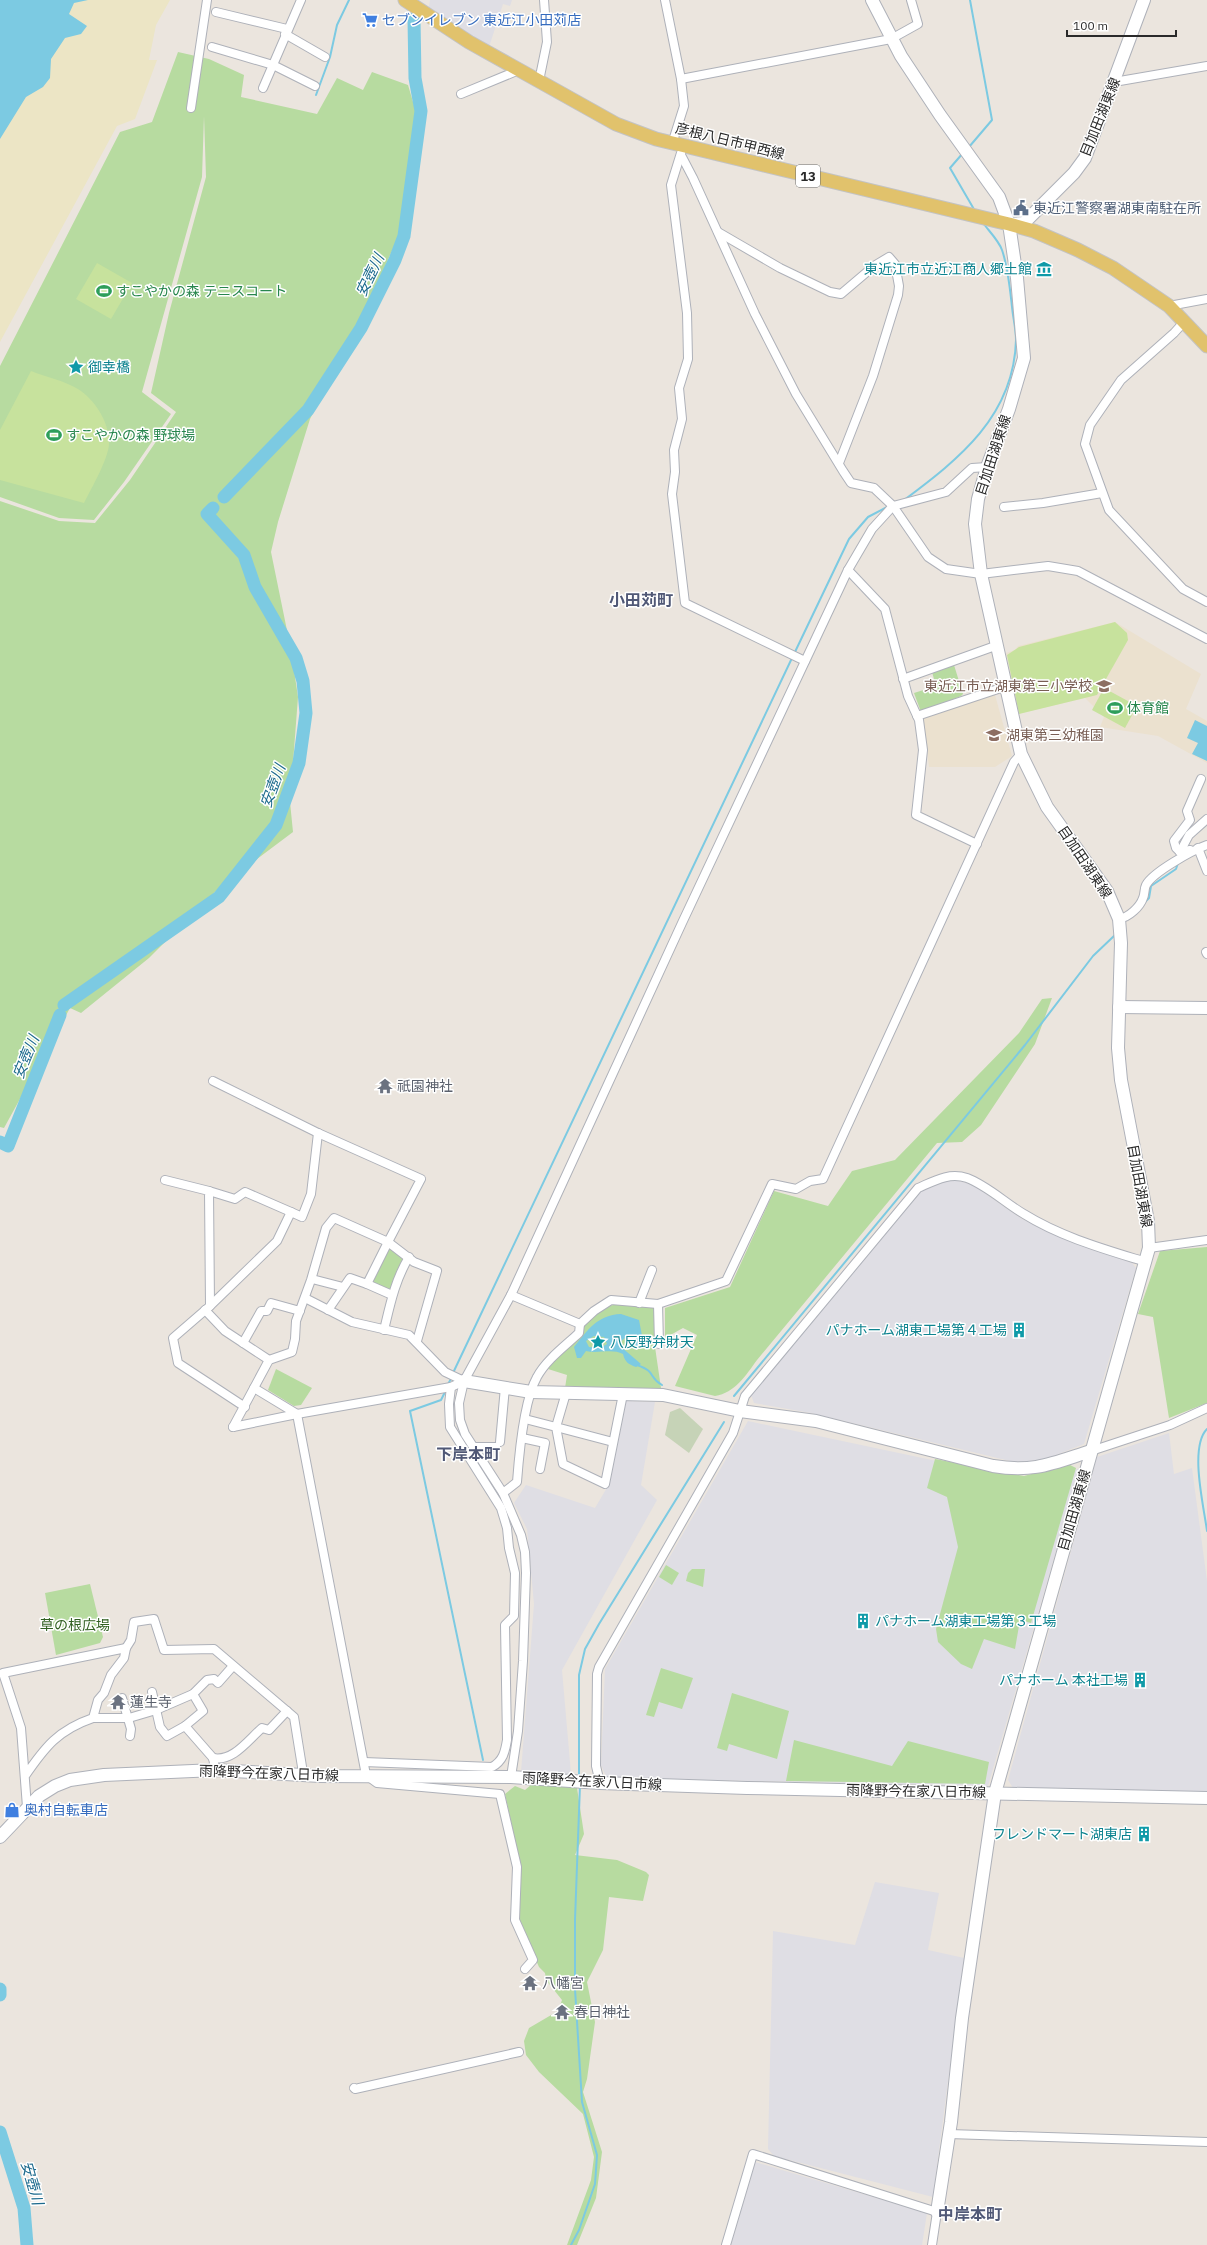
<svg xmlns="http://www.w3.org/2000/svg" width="1207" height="2245" viewBox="0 0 1207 2245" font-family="'IBM Plex Sans','Noto Sans JP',sans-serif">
	<rect width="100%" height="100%" fill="#ebe5de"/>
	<!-- industrial -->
	<g fill="#dfdee4">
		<path d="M430,0H512L510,6L503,4L488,50L428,12Z"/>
		<path d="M952,1179L973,1185L1022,1219L1075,1243L1132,1263L1136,1268L1084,1444L1043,1460L1014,1462L811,1413L754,1403L751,1395L920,1192L938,1182Z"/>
		<path d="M626,1401L655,1402L641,1485L657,1500L562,1670L571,1774L521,1772L534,1604L527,1529L514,1503L526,1485L595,1508L608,1486Z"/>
		<path d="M748,1421L1040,1483L1080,1468L988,1786L607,1778L601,1765L605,1669Z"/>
		<path d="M1169,1433L1174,1474L1192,1468L1207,1581V1793L1013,1788L1008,1780L1097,1457Z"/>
		<path d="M875,1882L939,1893L928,1950L964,1958L933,2197L774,2156L768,2149L773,1931L855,1945Z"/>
		<path d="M755,2162L927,2213L922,2245H731Z"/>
	</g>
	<!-- education -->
	<g fill="#ebe1cf">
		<path d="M1115,622L1201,674L1186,709L1207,721V763L1158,736L1100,727L1104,717L1085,698L1017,714L1006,653L1015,650L1018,646Z"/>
		<path d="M995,695L1012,756L995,767H929L923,717Z"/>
	</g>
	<!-- green -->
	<g fill="#b7dba0">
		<path d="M178,52L209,59L244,75L241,97L317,114L337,78L363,90L372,72L408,85L416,112L399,235L375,289L310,419L278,522L271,552L291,650L298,697L290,802L293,832L221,886L149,958L81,1013L70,1008L4,1128L0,1127V501L59,521L95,523L130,480L176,412L151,393L169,313L206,177L204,116L202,177L142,392L171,414L124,482L94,520L59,518L0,497V366L120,132L152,122Z"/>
		<path d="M954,665L963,694L961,696L921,712L914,693L936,686L932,672Z"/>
		<path d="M1052,998L1035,1044L981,1125L962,1142L937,1143L757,1360C746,1375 735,1393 715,1396L675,1386L697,1335L683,1328L665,1338V1308L730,1287L774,1191L828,1206L852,1171L895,1160L1019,1033L1042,999Z"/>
		<path d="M389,1244L406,1258L391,1291L371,1281Z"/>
		<path d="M1207,1247V1403L1169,1418L1153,1317L1138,1314L1160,1251Z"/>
		<path d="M617,1304L655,1308V1347L661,1388H565L567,1375L548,1369C566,1345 586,1311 617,1304Z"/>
		<path d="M276,1369L312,1388L301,1405L294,1406L268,1390Z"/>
		<path d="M935,1459L1024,1476L1068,1464L1076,1468L1031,1623L1020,1620L1015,1649L984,1639L972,1669L961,1664L938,1642L936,1629L958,1547L947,1497L927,1488Z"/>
		<path d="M666,1565L679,1573L672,1585L659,1577Z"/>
		<path d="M692,1569H705L703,1587L686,1581L688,1573Z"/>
		<path d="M90,1584L103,1637L100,1643L56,1655L45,1593Z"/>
		<path d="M661,1668L693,1678L682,1709L659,1702L654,1717L646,1715Z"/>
		<path d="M732,1693L789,1711L777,1759L729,1744L727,1751L717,1748Z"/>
		<path d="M794,1740L892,1766L908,1741L989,1762L985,1784L786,1781Z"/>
		<path d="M532,1784L577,1788L584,1834L575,1855L617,1860L646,1872L649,1875L643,1901L609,1897L603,1950L587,1982L595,2022L587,2079L583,2092L602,2152L596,2198L577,2245H567L591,2180L594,2157L583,2114L539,2072L526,2055L524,2041L529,2028L558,2011L562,2000L546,1980L545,1973L539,1967L517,1918L520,1863L505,1794L515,1786L525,1790Z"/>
	</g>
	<!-- sand -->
	<path fill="#ece5c5" d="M0,0H170L156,25L149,60H157L135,119L117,126L0,342Z"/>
	<!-- cemetery -->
	<path fill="#c6d3b7" d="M680,1408L703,1429L689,1453L665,1435L670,1412Z"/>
	<!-- pitch -->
	<g fill="#c7e29d">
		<path d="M97,263L132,283L111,319L76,299Z"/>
		<path d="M31,371C46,377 65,381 78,389C94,399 108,420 109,440C111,455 91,489 84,503L0,480V430Z"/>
		<path d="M1115,622L1127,633L1128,640L1097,695L1019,714L1007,655L1019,647Z"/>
		<path d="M1104,688L1137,706L1125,728L1092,710Z"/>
	</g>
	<!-- water -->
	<g fill="#7ccae2" fill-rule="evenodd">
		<path d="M0,0H88L74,3L69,14L87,26L81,34L65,38L51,59L50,78L43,87L26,97L0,139Z"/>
		<path d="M1195,720L1207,726V761L1192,754L1198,743L1187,738Z"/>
		<path d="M621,1314L639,1320L644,1346L641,1348L634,1346L629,1335L620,1342V1346L641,1364L636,1367C628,1364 625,1362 623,1354C612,1348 598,1354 586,1351L581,1358H577L574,1347C588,1330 597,1315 621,1314ZM594,1336L604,1337L607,1344L600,1348L589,1347L586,1341Z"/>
	</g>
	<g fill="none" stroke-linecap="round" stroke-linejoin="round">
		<!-- stream -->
		<g stroke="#7ccae2" stroke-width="2">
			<path d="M316,95L330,57L337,25L349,0"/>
			<path d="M969,147L992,120L970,0"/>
			<path d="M963,153L950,168L975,211"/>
			<path d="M904,500C959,459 1014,416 1016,340C1016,329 1013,318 1012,307C1010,289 1008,267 1002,250C999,241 989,231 983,223"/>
			<path d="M794,654L849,539L868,517L889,506"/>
			<path d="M1145,902L1149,898L1151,886L1176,869L1178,863"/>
			<path d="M637,1365C657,1372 648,1377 662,1385"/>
			<path d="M453,1373L792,658"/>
			<path d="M447,1386L452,1377"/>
			<path d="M446,1390L441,1400L410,1411L483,1760"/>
			<path d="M734,1396L1025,1045L1093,956L1115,935"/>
			<path d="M1207,1429C1189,1447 1204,1507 1207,1531"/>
			<path d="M579,1777V1675L585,1649L599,1624L724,1422"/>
			<path d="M571,2245L579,2230L595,2184L597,2155L582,2102L575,1989V1920L580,1785"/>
		</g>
		<!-- river -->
		<g stroke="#7ccae2" stroke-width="13">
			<path d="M224,497L308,410L361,328L395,260L404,236L421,111L415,78L414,19"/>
			<path d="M64,1005L219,897L276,825L299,763L306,713L303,681L296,658L255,587L244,555L207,514L213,508"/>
			<path d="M0,1142L8,1146L60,1015"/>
			<path d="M0,1989V1995"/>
			<path d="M0,2132L24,2208L27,2245"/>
		</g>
		<defs>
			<g id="street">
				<path d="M665,0L681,79L684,106L672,144"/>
				<path d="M216,12L287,29"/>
				<path d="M285,34L325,57"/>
				<path d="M212,47L273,65L315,86"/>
				<path d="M681,79L891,39L918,24L911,0"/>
				<path d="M539,81L547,42L544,0"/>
				<path d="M1114,82L1207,66"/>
				<path d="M263,88L301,0"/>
				<path d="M461,94L519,70"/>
				<path d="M191,108L207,0"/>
				<path d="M681,153L671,185L687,313L688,359L679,388L682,419L674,450L675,472L672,494L685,603L805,661"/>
				<path d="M681,155L693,178L755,314L796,394L843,471L851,483L874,488L893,506L928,557L946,569L981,574L1048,566L1078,571L1207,639"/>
				<path d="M718,232L780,268L830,292L841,294L874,266L889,257L895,264L899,286L898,295L873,376L839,463"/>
				<path d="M1169,306L1207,299"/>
				<path d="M1184,322L1174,333L1121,380L1090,425L1085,444L1109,510L1183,589L1207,602"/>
				<path d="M1004,507L1043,503L1102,493"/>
				<path d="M848,570L885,609L908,696L919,720L923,750L916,815L977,844"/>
				<path d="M903,679L998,645"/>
				<path d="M917,716L1007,686"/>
				<path d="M1198,848L1207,871"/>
				<path d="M1190,850L1180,852L1176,848L1174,841L1190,820L1187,811L1201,779"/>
				<path d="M1180,852L1189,835L1207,819"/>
				<path d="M1119,919C1129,917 1140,907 1143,898C1145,894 1144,889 1146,885C1153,872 1193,850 1207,845"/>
				<path d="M1206,952L1207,954"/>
				<path d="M213,1081L318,1133L421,1179L388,1242L334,1218L326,1228L311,1280L296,1321L295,1339L292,1352L269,1360L233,1427"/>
				<path d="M165,1180L209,1191L210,1306L173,1338L178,1363L245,1407"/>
				<path d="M209,1191L235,1199L245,1192L291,1212"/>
				<path d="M1149,1248L1207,1240"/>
				<path d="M312,1279L343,1287"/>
				<path d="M367,1284L392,1295"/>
				<path d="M511,1295L580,1324L594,1311L611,1300L658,1304L726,1281L772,1184L796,1189L810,1181L823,1179L1014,762L1021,754"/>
				<path d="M305,1298L352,1322L409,1335L445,1372L464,1381"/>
				<path d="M639,1303L652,1270"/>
				<path d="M658,1304L659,1344"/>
				<path d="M210,1306L277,1241L291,1212L302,1217L311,1194L318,1133"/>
				<path d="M205,1310L225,1331L269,1360"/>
				<path d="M328,1310L350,1278L367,1284L388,1242L414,1262L437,1271L417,1341"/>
				<path d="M384,1330C390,1305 395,1280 409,1257"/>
				<path d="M243,1343L261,1311H267L271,1303L300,1311"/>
				<path d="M254,1388L297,1414L366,1775L377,1783L500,1794L517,1867L515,1920L533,1960L525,1969"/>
				<path d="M566,1393L556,1427L613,1442"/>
				<path d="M525,1419L556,1427L563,1464L605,1484L623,1394"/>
				<path d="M233,1427L297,1414L451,1387L464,1381"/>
				<path d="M522,1438L545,1443L540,1469"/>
				<path d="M500,1442L505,1387"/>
				<path d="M475,1447H496"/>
				<path d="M1091,1451L1170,1425L1207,1408"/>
				<path d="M503,1493L517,1482C519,1455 524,1400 537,1377C546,1360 565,1346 579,1333L580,1324"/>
				<path d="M126,1648L131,1640L134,1622L154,1619L164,1650L214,1649L294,1717L303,1773"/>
				<path d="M152,1692L160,1727L167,1736L185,1726L203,1711L193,1694"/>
				<path d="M122,1698L131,1729L130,1736"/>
				<path d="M93,1718H129L156,1710L193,1694L207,1680L214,1679L218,1683L233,1666"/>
				<path d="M185,1726L213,1758L214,1763"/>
				<path d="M213,1758C233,1762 248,1740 262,1728L269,1730L287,1711"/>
				<path d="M364,1762L492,1767C503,1761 505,1752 507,1740L505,1625L514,1616L515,1573L509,1548L507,1528L501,1508L450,1427L449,1404L451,1387"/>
				<path d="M25,1776C45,1747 58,1730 93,1718L98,1700L104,1693L111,1675L124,1658L126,1648L3,1673L21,1728L27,1807"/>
				<path d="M511,1777L518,1731L523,1661L526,1573L525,1552L521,1535L503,1493L465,1434L460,1420L459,1403L464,1381L511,1295L682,923L848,570L872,529L893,506L946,492L972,468L987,467"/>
				<path d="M600,1783L596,1766L597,1674L599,1667L733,1433L745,1396L918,1188C934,1181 949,1172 967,1178C988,1186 1005,1203 1024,1214C1061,1237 1104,1249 1146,1262"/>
				<path d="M354,2088L355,2089L519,2052"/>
				<path d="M949,2134L1207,2142"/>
				<path d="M726,2245L753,2154L937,2212L932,2245"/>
			</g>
			<g id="secondary">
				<path d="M872,0L901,56L940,115L999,197L1009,224L1017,278L1024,358L1009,409L987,467L978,499L975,524L981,574L1021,754L1047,807L1107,891L1119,919L1121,943L1118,1048L1121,1080L1148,1221L1149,1248L995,1793L962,2018L951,2122L937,2212"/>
				<path d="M1009,224L1024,223L1074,173L1085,158L1144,0"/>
				<path d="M1119,1007L1207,1008"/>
				<path d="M464,1381L531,1392L663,1395L740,1411L816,1421L993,1466C1034,1473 1053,1463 1091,1451"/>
				<path d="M0,1837L39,1796L55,1786L70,1780L104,1775L215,1770L320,1776L511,1777L600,1783L747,1788L1207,1798"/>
			</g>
			<path id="primary" d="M405,0L469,42L539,81L616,124L656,139L1009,224L1034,231L1078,250L1113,268L1169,306L1207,346"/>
		</defs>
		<!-- street casing -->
		<use href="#street" stroke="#aeb1b9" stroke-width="10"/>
		<!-- secondary casing -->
		<use href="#secondary" stroke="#aeb1b9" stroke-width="14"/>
		<!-- primary casing -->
		<use href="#primary" stroke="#c3c3c3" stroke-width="15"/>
		<!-- street -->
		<use href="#street" stroke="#fff" stroke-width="8"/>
		<!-- secondary -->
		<use href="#secondary" stroke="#fff" stroke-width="12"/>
		<!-- primary -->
		<use href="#primary" stroke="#e1c26c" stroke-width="13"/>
	</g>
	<!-- icons -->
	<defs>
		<symbol id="supermarket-bare" viewBox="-9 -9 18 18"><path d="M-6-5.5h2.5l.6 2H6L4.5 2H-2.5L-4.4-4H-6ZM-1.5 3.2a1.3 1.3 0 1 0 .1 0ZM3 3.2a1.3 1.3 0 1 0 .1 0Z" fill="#3f7fe0" stroke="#fff" stroke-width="2.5" paint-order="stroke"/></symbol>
		<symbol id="civic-bare" viewBox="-9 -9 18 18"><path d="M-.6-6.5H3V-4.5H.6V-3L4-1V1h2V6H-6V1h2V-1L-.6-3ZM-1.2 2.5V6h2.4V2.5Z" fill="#5c6f8a" stroke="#fff" stroke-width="2.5" paint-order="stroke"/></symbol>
		<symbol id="museum-bare" viewBox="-9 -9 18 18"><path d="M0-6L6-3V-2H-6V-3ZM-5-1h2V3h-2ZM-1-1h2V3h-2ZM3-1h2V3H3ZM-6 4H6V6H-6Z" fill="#0f9aa8" stroke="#fff" stroke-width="2.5" paint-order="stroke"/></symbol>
		<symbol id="stadium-bare" viewBox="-9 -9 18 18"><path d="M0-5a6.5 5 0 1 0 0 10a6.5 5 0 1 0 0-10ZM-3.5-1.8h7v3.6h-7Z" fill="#2e9e5b" stroke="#fff" stroke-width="2.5" paint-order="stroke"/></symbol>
		<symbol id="sight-bare" viewBox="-9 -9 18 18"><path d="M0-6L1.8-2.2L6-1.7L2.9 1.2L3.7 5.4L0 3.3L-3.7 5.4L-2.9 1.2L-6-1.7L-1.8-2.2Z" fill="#0f9aa8" stroke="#fff" stroke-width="2.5" paint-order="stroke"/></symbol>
		<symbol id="school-bare" viewBox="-9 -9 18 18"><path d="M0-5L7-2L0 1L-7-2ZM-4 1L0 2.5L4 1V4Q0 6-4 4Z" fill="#8d6e63" stroke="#fff" stroke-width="2.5" paint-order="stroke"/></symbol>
		<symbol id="temple-bare" viewBox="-9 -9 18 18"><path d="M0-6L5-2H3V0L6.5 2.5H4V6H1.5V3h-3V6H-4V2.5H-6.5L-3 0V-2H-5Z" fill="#6b7280" stroke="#fff" stroke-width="2.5" paint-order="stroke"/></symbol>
		<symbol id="building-bare" viewBox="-9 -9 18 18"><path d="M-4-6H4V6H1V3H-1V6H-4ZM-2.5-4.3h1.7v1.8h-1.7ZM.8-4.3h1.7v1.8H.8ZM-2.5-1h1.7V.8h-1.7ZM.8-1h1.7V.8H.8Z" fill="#0f9aa8" stroke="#fff" stroke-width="2.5" paint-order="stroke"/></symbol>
		<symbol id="shop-bare" viewBox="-9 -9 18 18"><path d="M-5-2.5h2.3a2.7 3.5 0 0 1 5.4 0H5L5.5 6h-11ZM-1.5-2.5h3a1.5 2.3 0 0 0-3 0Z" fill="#3f7fe0" stroke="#fff" stroke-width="2.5" paint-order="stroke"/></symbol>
	</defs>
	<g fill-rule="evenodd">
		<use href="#supermarket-bare" x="359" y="9" width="22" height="22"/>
		<use href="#civic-bare" x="1010" y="197" width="22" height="22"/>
		<use href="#museum-bare" x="1033" y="258" width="22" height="22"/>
		<use href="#stadium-bare" x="93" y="280" width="22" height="22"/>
		<use href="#sight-bare" x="65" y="356" width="22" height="22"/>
		<use href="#stadium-bare" x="43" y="424" width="22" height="22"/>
		<use href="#school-bare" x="1093" y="675" width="22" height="22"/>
		<use href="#stadium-bare" x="1104" y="697" width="22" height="22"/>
		<use href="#school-bare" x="983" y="724" width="22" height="22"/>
		<use href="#temple-bare" x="374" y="1075" width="22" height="22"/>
		<use href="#building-bare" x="1008" y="1319" width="22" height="22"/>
		<use href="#sight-bare" x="587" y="1331" width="22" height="22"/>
		<use href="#building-bare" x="852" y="1610" width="22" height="22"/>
		<use href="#building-bare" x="1129" y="1669" width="22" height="22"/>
		<use href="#temple-bare" x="107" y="1691" width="22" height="22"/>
		<use href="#shop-bare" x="1" y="1799" width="22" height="22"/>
		<use href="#building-bare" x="1133" y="1823" width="22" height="22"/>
		<use href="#temple-bare" x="519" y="1972" width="22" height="22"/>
		<use href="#temple-bare" x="551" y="2001" width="22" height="22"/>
	</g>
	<g text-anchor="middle" stroke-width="3" stroke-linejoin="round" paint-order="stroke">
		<!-- shield labels -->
		<rect fill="#fff" stroke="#6a6a6a" stroke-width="1" x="796" y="165" width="24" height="22" rx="3"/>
		<g font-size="13" font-weight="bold" fill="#2a2a2a">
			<text x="808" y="181">13</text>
		</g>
		<!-- shop labels -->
		<g font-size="14" fill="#366cbe" stroke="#fff" text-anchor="start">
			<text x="382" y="25">セブンイレブン 東近江小田苅店</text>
			<text x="24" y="1815">奥村自転車店</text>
		</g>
		<!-- street labels -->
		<g font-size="14" fill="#2a2a2a" stroke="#fff">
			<text transform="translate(1100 117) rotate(-68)" y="5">目加田湖東線</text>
			<text transform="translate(730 141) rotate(14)" y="5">彦根八日市甲西線</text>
			<text transform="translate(993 455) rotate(-72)" y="5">目加田湖東線</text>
			<text transform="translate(1085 862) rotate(56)" y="5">目加田湖東線</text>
			<text transform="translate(1140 1186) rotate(80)" y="5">目加田湖東線</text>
			<text transform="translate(1074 1510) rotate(-74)" y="5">目加田湖東線</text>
			<text transform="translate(269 1773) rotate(2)" y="5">雨降野今在家八日市線</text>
			<text transform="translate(592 1781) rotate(3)" y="5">雨降野今在家八日市線</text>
			<text transform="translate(916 1791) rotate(1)" y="5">雨降野今在家八日市線</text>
		</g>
		<!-- service labels -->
		<g font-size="14" fill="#4e5e75" stroke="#fff" text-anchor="start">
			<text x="1033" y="213">東近江警察署湖東南駐在所</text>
		</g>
		<!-- culture labels -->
		<g font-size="14" fill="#0d838f" stroke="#fff" text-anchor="end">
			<text x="1032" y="274">東近江市立近江商人郷土館</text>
			<text x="88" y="372" text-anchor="start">御幸橋</text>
			<text x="1007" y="1335">パナホーム湖東工場第４工場</text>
			<text x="610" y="1347" text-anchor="start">八反野弁財天</text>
			<text x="875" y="1626" text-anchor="start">パナホーム湖東工場第３工場</text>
			<text x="1128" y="1685">パナホーム 本社工場</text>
			<text x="1132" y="1839">フレンドマート湖東店</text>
		</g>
		<!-- leisure labels -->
		<g font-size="14" fill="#27864d" stroke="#fff" text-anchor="start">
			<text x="116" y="296">すこやかの森 テニスコート</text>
			<text x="66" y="440">すこやかの森 野球場</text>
			<text x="1127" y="713">体育館</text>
		</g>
		<!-- education labels -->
		<g font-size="14" fill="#785e54" stroke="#fff" text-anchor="end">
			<text x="1092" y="691">東近江市立湖東第三小学校</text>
			<text x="1006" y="740" text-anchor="start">湖東第三幼稚園</text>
		</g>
		<!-- worship labels -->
		<g font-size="14" fill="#5b616d" stroke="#fff" text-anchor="start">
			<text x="397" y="1091">祇園神社</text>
			<text x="130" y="1707">蓮生寺</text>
			<text x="542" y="1988">八幡宮</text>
			<text x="574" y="2017">春日神社</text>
		</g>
		<!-- park labels -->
		<g font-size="14" fill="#316022" stroke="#fff">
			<text x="75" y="1630">草の根広場</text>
		</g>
		<!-- water labels -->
		<g font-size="15" font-style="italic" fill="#1c6a8d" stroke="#fff">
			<text transform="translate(370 275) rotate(-64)" y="5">安壺川</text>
			<text transform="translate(273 786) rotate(-70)" y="5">安壺川</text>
			<text transform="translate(26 1057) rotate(-68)" y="5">安壺川</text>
			<text transform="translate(32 2183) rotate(74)" y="5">安壺川</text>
		</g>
		<!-- quarter labels -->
		<g font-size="16" font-weight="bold" fill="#505876" stroke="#fff">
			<text x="641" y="606">小田苅町</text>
			<text x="468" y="1460">下岸本町</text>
			<text x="970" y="2220">中岸本町</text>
		</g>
	</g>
	<!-- scale -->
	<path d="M1067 30v6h109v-6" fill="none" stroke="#2a2a2a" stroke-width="2"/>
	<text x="1073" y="30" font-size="12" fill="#2a2a2a" stroke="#ffffff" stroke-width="3" paint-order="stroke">100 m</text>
</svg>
